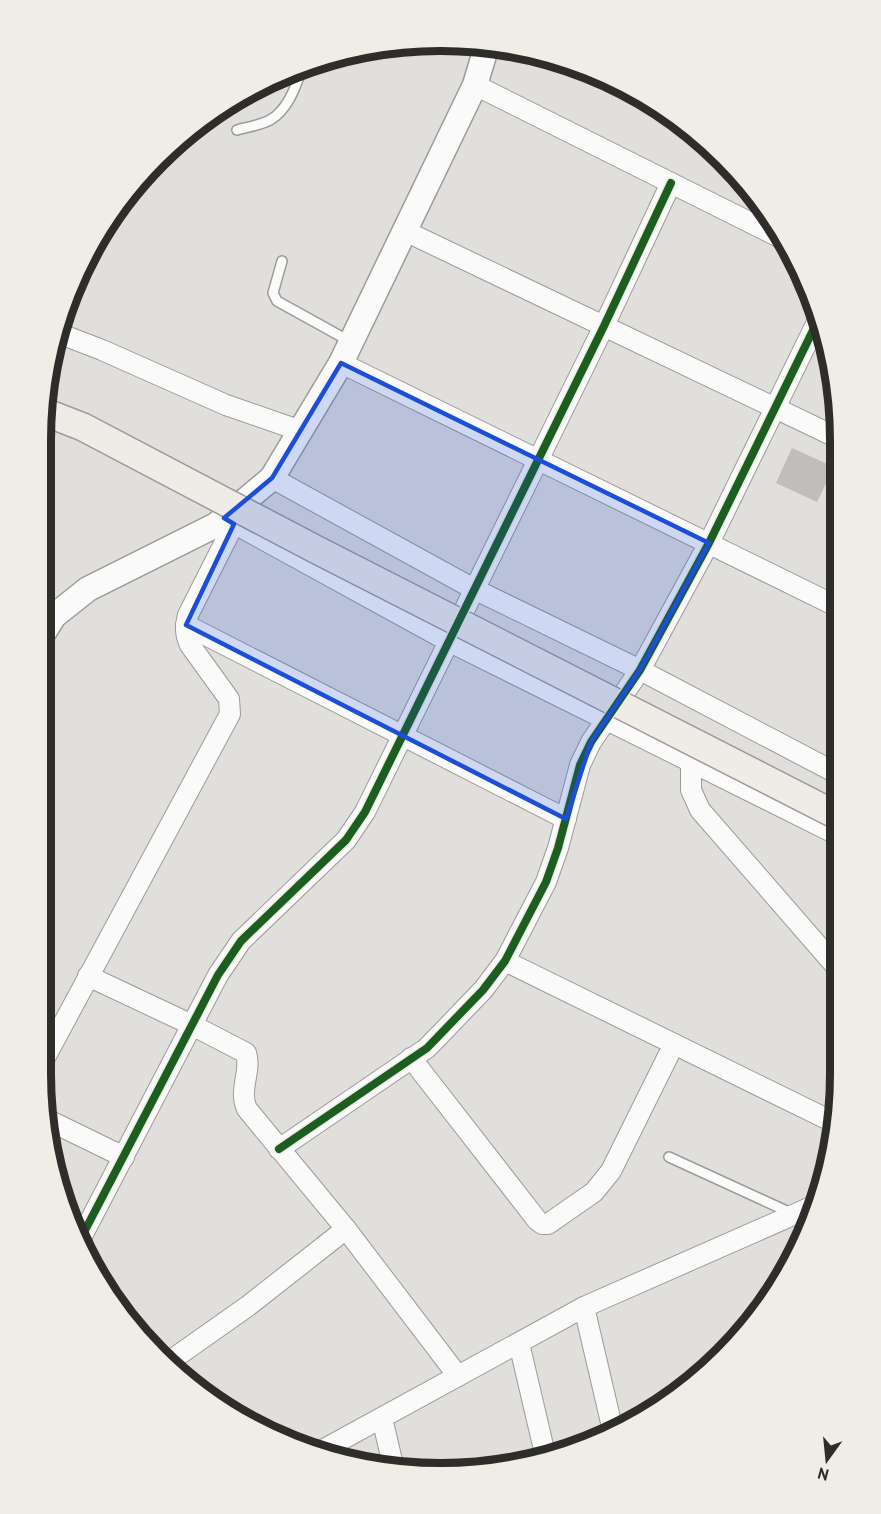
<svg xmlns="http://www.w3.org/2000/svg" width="881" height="1514" viewBox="0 0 881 1514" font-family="'PT Sans',sans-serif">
	<rect width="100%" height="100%" fill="#e0dfdb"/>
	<!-- building -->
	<path fill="#c0bdbc" d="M792,448L834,467L817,502L776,483Z"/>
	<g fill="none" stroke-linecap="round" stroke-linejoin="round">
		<defs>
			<g id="service">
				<path d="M237,130C248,127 261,125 270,120C289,109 296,85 303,66"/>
				<path d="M282,261L273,293L277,301L351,342"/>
				<path d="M669,1157L791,1213"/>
			</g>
			<g id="minor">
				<path d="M475,85L787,241"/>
				<path d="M405,231L840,439"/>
				<path d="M58,333L102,350L226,405L301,431"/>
				<path d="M341,363L840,608"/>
				<path d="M272,478L474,589L640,670L840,775"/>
				<path d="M224,518L448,641L840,836"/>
				<path d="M186,625L566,819"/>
				<path d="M691,761V790L700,810L840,971"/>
				<path d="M505,961L835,1123"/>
				<path d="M88,976L192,1025L246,1053C252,1071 238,1090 247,1109L346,1229L458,1376"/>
				<path d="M411,1058L537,1220L542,1224H548L594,1192L611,1171L674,1044"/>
				<path d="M41,1065L230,714L229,699L190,645C185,634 185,627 188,615L234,524"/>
				<path d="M48,1120L124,1157"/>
				<path d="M279,1149L427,1048L483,990L505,961L546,882L558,848L580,765L591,742L640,670L709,543L820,316"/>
				<path d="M81,1238L218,975L241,941L346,840L365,812L604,326L671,183"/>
				<path d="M584,1307L613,1431"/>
				<path d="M519,1343L545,1454"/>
				<path d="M170,1361L248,1306L346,1229"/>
				<path d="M382,1418L393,1465"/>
				<path d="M319,1452L584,1307L818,1204"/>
			</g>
			<path id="tertiary" d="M41,637L54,616L88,589L216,525L272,478L341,363L475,85L487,45"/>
		</defs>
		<!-- service casing -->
		<use href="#service" stroke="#9c9b98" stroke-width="12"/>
		<!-- minor casing -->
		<use href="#minor" stroke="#9c9b98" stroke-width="22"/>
		<!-- tertiary casing -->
		<use href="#tertiary" stroke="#9c9b98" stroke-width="27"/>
		<!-- service -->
		<use href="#service" stroke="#fafafa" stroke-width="9"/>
		<!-- minor -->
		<use href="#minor" stroke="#fafafa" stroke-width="20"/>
		<!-- tertiary -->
		<use href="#tertiary" stroke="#fafafa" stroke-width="24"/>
		<defs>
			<path id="secondary-bridge" d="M42,411L83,427L317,550L840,817"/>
		</defs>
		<!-- secondary-bridge casing -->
		<use href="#secondary-bridge" stroke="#9c9b98" stroke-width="30" stroke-linecap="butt"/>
		<!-- secondary-bridge -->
		<use href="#secondary-bridge" stroke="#efece7" stroke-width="27"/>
		<defs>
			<g id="cycleway">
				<path d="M279,1149L427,1048L483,990L505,961L546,882L558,848L580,765L591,742L640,670L709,543L820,316"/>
				<path d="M81,1238L218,975L241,941L346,840L365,812L604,326L671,183"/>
			</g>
		</defs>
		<!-- cycleway casing -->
		<use href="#cycleway" stroke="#efede6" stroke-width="11"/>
		<!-- cycleway -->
		<use href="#cycleway" stroke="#1b5e20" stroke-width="8"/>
	</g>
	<!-- marked area -->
	<path fill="#1d4ed8" fill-opacity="0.2" stroke="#1d4ed8" stroke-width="4.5" stroke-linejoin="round" d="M341,363L709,543L640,670L591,742L566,819L186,625L234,524L224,518L272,478Z"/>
	<!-- crop -->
	<path d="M0 0H881V1514H0ZM440 51H441A389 389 0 0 1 830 440V1074A389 389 0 0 1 441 1463H440A389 389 0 0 1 51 1074V440A389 389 0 0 1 440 51Z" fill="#efede6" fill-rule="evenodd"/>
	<path fill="none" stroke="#2e2d2a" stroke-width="8" d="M440 51H441A389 389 0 0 1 830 440V1074A389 389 0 0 1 441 1463H440A389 389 0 0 1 51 1074V440A389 389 0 0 1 440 51Z"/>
	<!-- north arrow -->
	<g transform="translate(827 1460) rotate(195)" stroke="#efede6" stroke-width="4.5" paint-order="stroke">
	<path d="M0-4.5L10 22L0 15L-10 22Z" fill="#2e2d2a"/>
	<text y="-9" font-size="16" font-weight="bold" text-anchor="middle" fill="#2e2d2a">N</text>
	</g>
</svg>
